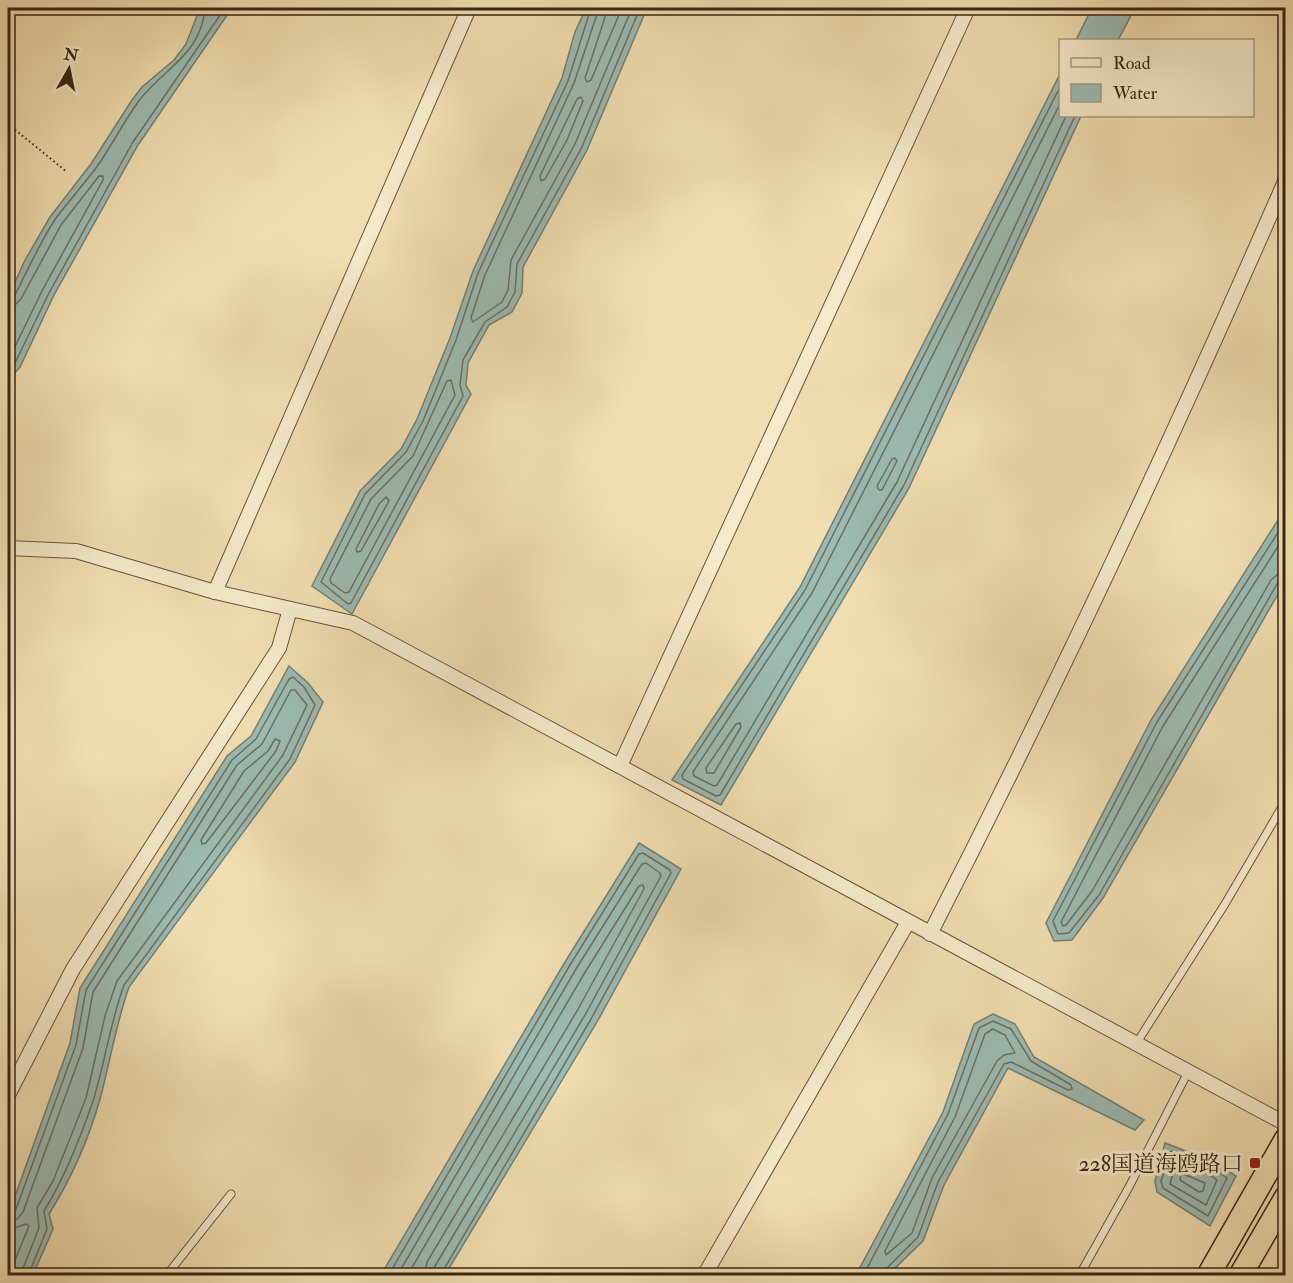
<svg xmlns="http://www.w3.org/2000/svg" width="1293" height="1283" viewBox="0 0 1293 1283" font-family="'IM FELL Double Pica','Noto Serif SC',serif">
	<rect width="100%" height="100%" fill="#f1deb0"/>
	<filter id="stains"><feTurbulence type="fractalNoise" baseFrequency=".00333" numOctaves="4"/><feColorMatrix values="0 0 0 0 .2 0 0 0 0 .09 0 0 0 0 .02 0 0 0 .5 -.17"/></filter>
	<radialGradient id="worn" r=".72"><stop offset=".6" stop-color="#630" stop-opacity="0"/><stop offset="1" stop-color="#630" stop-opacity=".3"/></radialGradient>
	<!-- water -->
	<g fill="#9cbbb3" stroke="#747f75" stroke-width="1.5">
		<path d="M200,8H232L138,145L54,295L20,367L8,381V298L24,262L50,217L91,164L132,100L142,87L174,60L186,44Z"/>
		<path d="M586,8H647L587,150L523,267L522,293L512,312L489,325L468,363L466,385L471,394L352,614L312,586L360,491L401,449L417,419L450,338L473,271L562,78L575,32Z"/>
		<path d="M1092,8H1135L1118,40H1076Z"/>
		<path d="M1060,74V116H1081L909,488L721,805L672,780L800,587Z"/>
		<path d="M1285,509V582L1103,898L1072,940L1054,941L1046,923L1151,720Z"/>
		<path d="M289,666L308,683L323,702L295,762L129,987C116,1024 110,1062 100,1099C89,1138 71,1179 49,1214L53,1229L33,1275H8V1216L70,1043L80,988L227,756L251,736Z"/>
		<path d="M639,843L681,869L597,1022L445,1275H381L565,962Z"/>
		<path d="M993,1014L1015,1024L1034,1057L1144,1120L1135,1130L1008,1068L944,1185L923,1241L888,1275H856L943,1112L974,1024Z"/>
		<path d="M1165,1143L1212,1161L1236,1176L1210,1226L1157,1192L1155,1181Z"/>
	</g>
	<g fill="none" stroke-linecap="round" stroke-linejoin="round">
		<!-- shore -->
		<g stroke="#6a7065" stroke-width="1.5">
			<path d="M591,8L568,81L478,273L456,340L423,421L406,452L365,494L321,582L348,604L351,603L463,396L460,385L463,360L485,322L507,307L515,292L517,264L582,147L640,8"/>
			<path d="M599,8L574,83L485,275L471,318L473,322L502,302L508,290L511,260L575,144L632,8"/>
			<path d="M608,8L585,78L587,82L591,80L622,8"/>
			<path d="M1060,87L805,590L682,775L683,779L716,796L720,795L904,485L1075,116"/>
			<path d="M581,97L583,101L567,140L545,179L541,181L540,176L577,99Z"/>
			<path d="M1060,104L812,593L693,772L694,776L714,786L717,785L897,482L1066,116"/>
			<path d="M8,298L15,295C28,269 40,242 56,218C69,201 83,185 96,168C111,147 123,123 138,102C163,68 201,56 205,8"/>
			<path d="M8,306L16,304L21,299L61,225L99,176H103V180L43,289L8,361"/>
			<path d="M8,372L15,363L49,293L133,142L225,8"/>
			<path d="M451,380L455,395L349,592L345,593L331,583L330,579L371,499L413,456L447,381Z"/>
			<path d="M895,458L897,461L882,490H879L877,486L892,459Z"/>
			<path d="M386,497L389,501L361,551L357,552L356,549L379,504Z"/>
			<path d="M1286,520L1157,722L1053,921L1058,934L1069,933L1099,895L1277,584L1286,580"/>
			<path d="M1286,534L1163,726L1061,922L1063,926L1066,925L1092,891L1271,580L1278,574L1286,573"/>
			<path d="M740,723L741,727L714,773H707L706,768L736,724Z"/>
			<path d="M275,739L280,741L276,751L206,843L202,844L201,840L244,771L268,751Z"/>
			<path d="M993,1029L1005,1035L1015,1053L1004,1055L997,1061L932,1178L912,1233L886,1255L885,1251L955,1117L985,1034Z"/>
			<path d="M1171,1151L1209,1166L1227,1178L1208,1216L1163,1188L1161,1181Z"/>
			<path d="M1176,1161L1206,1172L1217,1180L1206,1205L1170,1184Z"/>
			<path d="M1181,1173L1205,1183L1203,1191L1199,1192L1180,1180Z"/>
			<path d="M8,1213L16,1209L76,1045L86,990L232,760L256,739L289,679L293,677L304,687L315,705L290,759L124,985C110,1023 105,1063 93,1101C80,1139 65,1177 44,1211L47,1229L28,1276"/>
			<path d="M8,1221L17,1219L23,1212L83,1048L93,992L237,765L262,744L291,690H295L307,705L283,755L117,981L105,1016L86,1098L53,1181L37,1208L39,1228L20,1276"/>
			<path d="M8,1230L26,1224L29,1226L13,1265L11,1276"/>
			<path d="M388,1276L570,965L639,854L643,853L670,870L671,873L591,1019L440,1276"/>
			<path d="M397,1276L576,969L642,864L646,863L660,873L661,876L585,1015L435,1266L433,1276"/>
			<path d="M407,1276L584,974L639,886L643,885L644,889L577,1011L427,1262L424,1276"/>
			<path d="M863,1276L948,1114L979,1028L993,1021L1011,1029L1031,1061L1071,1085L1072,1089L1068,1090L1011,1062L1004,1064L938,1182L918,1237L886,1269L884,1276"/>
		</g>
		<defs>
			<g id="service">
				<path d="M1136,1044L1225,904L1286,800"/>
				<path d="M166,1276L231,1194"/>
				<path d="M1079,1276L1129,1187L1188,1072"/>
			</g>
			<g id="minor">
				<path d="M8,548L76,551L215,592L353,623L1286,1124"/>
				<path d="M215,592L469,8"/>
				<path d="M620,766L968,8"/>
				<path d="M930,934C1057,686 1175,434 1286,179"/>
				<path d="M8,1095L73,969L279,648L290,609"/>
				<path d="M704,1276L908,922"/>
			</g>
			<g id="trunk">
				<path d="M1208,1276L1286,1139"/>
				<path d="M1240,1276L1286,1197"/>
			</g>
		</defs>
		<!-- service casing -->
		<use href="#service" stroke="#66533d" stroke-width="9"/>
		<!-- minor casing -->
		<use href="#minor" stroke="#66533d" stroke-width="16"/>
		<!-- trunk casing -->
		<use href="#trunk" stroke="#382517" stroke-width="25"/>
		<!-- path -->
		<path stroke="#382517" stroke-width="2" stroke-dasharray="1.5 3" stroke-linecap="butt" d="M8,124L67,172"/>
		<!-- service -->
		<use href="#service" stroke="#f6eacc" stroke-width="7"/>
		<!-- minor -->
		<use href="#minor" stroke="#f6eacc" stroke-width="14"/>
		<!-- trunk -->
		<use href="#trunk" stroke="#f1deb0" stroke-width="22"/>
	</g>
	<!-- markers -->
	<rect fill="#8f2418" stroke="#f6eacc" stroke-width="2" x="1249" y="1157" width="12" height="12" rx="3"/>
	<g text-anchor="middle" stroke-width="6" stroke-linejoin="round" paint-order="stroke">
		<!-- poi labels -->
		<g font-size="22" fill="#382517" stroke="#f6eacc" text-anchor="end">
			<text x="1243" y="1171">228国道海鸥路口</text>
		</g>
	</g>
	<!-- margin -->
	<rect width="1293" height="1283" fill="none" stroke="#f1deb0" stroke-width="30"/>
	<rect x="9" y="9" width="1275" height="1265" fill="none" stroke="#382517" stroke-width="3"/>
	<rect x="15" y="15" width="1263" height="1253" fill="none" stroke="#382517" stroke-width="1.5"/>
	<!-- legend -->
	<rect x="1059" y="39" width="195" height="78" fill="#f6eacc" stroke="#aa9b84" stroke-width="1.5"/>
	<rect x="1071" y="58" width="30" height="9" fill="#f6eacc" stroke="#aa9b84" stroke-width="1.5"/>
	<text x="1113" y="69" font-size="18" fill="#382517">Road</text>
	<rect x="1071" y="84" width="30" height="18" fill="#9cbbb3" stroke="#aa9b84" stroke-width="1.5"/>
	<text x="1113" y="99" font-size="18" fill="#382517">Water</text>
	<!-- north arrow -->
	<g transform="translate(69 69) rotate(9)" stroke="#f6eacc" stroke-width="4.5" paint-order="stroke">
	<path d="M0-4.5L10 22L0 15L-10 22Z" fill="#382517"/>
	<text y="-9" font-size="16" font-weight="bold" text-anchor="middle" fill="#382517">N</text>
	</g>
	<rect width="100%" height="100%" filter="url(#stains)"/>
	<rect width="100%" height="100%" fill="url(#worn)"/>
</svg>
